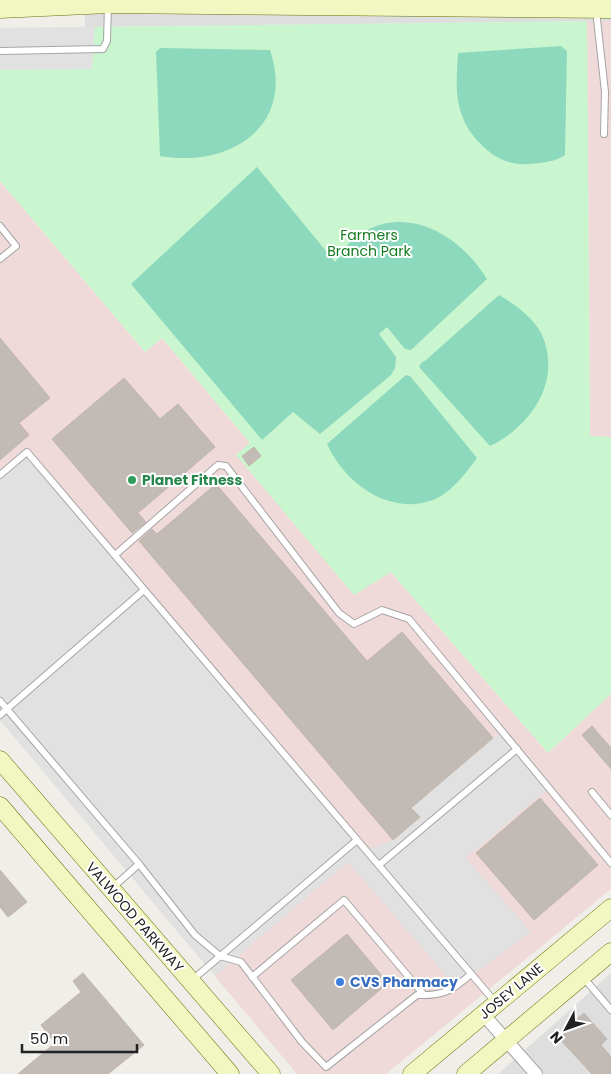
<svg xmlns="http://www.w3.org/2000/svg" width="611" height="1074" viewBox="0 0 611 1074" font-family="Poppins,sans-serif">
	<rect width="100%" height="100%" fill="#f0eee8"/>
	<!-- residential -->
	<g fill="#dfdede">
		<path d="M85,0H611V21L85,27Z"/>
		<path d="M611,973V1074H498Z"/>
	</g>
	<!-- commercial -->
	<g fill="#f0dad9">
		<path d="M587,21H611V437H590Z"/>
		<path d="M0,181L145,352L162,338L250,443L237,456L391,572L548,753L611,694V889L386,1074H297L0,720Z"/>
	</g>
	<!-- park -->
	<path fill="#c9f6ce" d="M587,21L590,436L611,437V694L548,753L391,572L354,595L236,455L250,443L162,338L145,352L0,181V28Z"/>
	<!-- pitch -->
	<g fill="#8cd9bd">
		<path d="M561,46L567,51L565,155C558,160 549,162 540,163C531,164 522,165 513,163C493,160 470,137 463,118C454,97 457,75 458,53Z"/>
		<path d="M160,48L270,50C296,127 229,168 160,156L156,52Z"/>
		<path d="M257,167L335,262C342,253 347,243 357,236C406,202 460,235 487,279L411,350L405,349L387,327L379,334L396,357L395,368L391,375L320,434L293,412L262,440L131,284Z"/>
		<path d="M499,295C516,305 538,321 544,340C560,385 529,427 490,446L419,367L421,363L426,360Z"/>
		<path d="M406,375L410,376L477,458C466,473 451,493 433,500C388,516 345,483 327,444Z"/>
	</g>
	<!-- parking -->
	<g fill="#e1e1e1">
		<path d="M95,27L92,69L0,70V28Z"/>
		<path d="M27,452L366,850L393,840L419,817L411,808L502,731L549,788L466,858L531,932L456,987L348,862L215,976L0,720V475Z"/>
	</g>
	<!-- building -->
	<g fill="#c1bab5" stroke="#c1b6ab">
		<path d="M0,338L50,398L19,423L29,435L0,460Z"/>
		<path d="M124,378L160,419L178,404L215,447L138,513L146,522L132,533L52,439Z"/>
		<path d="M254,447L261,456L249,466L242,456Z"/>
		<path d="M216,484L367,661L402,632L493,738L411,808L420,817L393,840L139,541L152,529L157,534Z"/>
		<path d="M592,726L611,748V769L582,735Z"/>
		<path d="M540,798L598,865L534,920L476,853Z"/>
		<path d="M0,870L27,902L8,917L0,907Z"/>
		<path d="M347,934L388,983L333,1030L291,980Z"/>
		<path d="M83,973L144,1045L108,1074H18L55,1043L41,1025L81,992L73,981Z"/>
		<path d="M584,1013L607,1039L601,1045L611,1057V1074H592L557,1036Z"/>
	</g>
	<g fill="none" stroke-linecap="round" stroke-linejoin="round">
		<defs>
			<g id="lane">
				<path d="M596,10L605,92L604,134"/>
				<path d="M0,51L103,49L107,41L108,5"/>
				<path d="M0,226L16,246L0,259"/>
				<path d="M0,475L27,452L496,1003"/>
				<path d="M115,555L218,465L226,466L339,613L354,624L382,610L409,619L611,863"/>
				<path d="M0,701L139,864L195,935L220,956L241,962L302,1042L326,1067L417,995C443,996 452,991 471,974"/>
				<path d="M0,715L144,590"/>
				<path d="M592,792L611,815"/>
				<path d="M379,865L517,749"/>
				<path d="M111,889L139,864"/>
				<path d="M252,977L344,900L424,995"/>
				<path d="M583,977L611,1010"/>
				<path d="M191,981L357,840"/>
			</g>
			<path id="street" d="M483,1014L536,1074"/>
			<g id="secondary">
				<path d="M0,9L108,4L611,9"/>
				<path d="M0,760L271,1074"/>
				<path d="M0,806L230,1074"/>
				<path d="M412,1074L611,908"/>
				<path d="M466,1074L611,952"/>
			</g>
		</defs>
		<!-- lane casing -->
		<use href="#lane" stroke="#a5a5a5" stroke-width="8"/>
		<!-- street casing -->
		<use href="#street" stroke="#a5a5a5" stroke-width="14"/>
		<!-- secondary casing -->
		<use href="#secondary" stroke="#65730d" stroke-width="19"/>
		<!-- lane -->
		<use href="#lane" stroke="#fff" stroke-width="6"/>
		<!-- street -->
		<use href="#street" stroke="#fff" stroke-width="12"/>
		<!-- secondary -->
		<use href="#secondary" stroke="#f2f6c1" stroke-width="18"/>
	</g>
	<!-- markers -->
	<circle fill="#2e9e5b" stroke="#fff" stroke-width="2" cx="132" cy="480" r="5"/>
	<circle fill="#3f7fe0" stroke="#fff" stroke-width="2" cx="340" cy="982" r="5"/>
	<g text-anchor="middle" stroke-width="4" stroke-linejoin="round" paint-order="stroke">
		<!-- park labels -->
		<g font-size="14" fill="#147a1f" stroke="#fff">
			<text x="369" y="240">Farmers<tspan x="369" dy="16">Branch Park</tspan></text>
		</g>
		<!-- leisure labels -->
		<g font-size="14" font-weight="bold" fill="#27864d" stroke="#fff" text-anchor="start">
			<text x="142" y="485">Planet Fitness</text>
		</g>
		<!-- street labels -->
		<g font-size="14" fill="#212121" stroke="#fff">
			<text transform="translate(135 917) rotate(49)" y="5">VALWOOD PARKWAY</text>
			<text transform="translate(511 991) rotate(-40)" y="5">JOSEY LANE</text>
		</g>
		<!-- shop labels -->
		<g font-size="14" font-weight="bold" fill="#366cbe" stroke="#fff" text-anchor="start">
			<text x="350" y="987">CVS Pharmacy</text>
		</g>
	</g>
	<!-- north arrow -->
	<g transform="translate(566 1029) rotate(229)" stroke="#ffffff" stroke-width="4" paint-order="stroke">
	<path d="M0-4L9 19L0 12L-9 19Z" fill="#212121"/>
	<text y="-8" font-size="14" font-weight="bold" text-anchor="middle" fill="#212121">N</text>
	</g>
	<!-- scale -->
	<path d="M22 1044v8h115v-8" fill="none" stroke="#212121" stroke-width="2.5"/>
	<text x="30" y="1044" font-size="15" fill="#212121" stroke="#ffffff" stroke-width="4" paint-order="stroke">50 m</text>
</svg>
